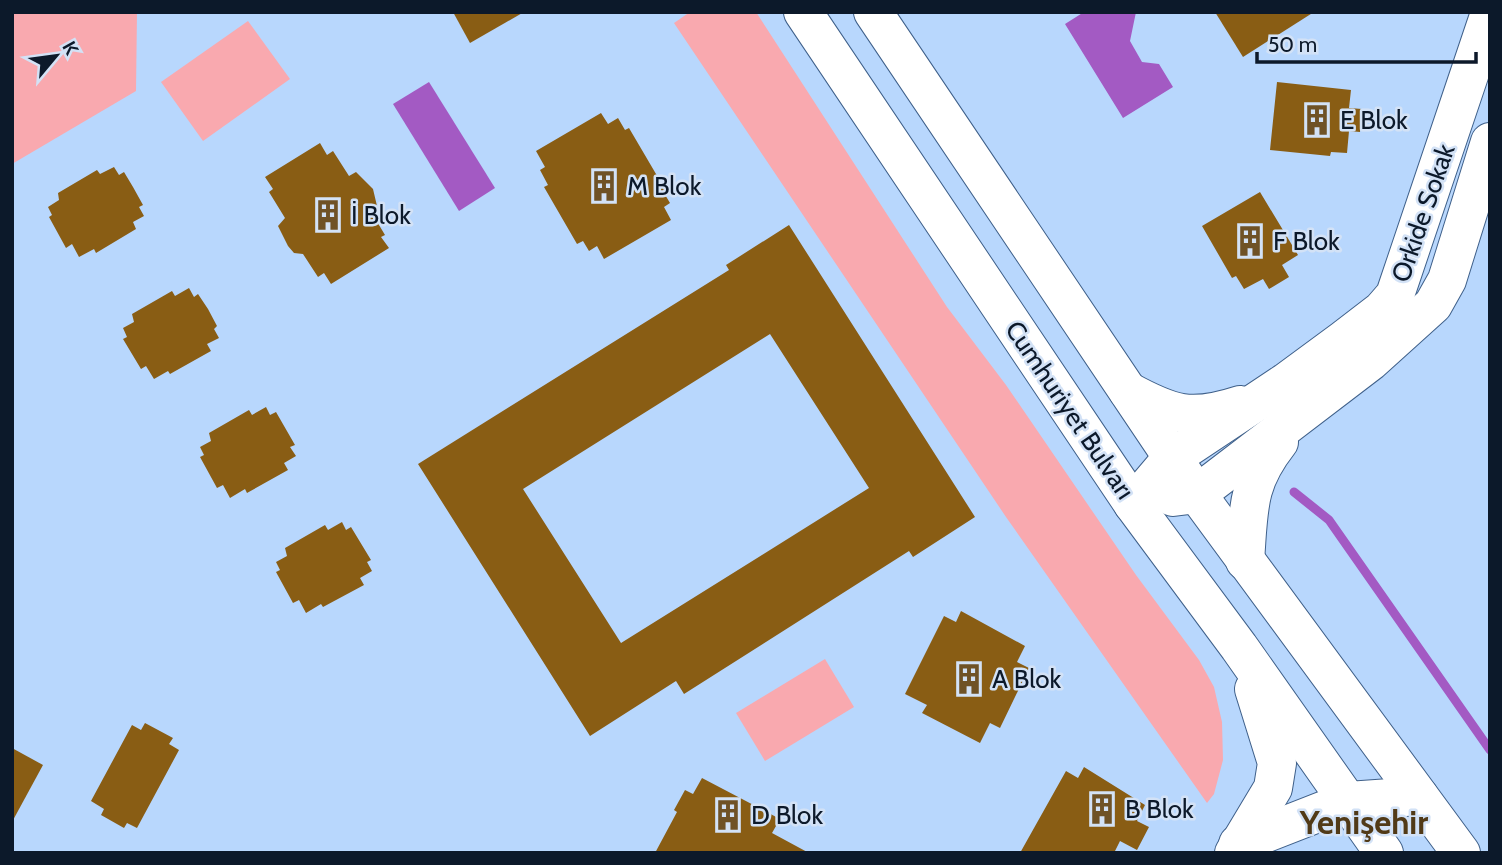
<svg xmlns="http://www.w3.org/2000/svg" width="1502" height="865" viewBox="0 0 1502 865" font-family="Cabin,sans-serif">
	<rect width="100%" height="100%" fill="#b8d7fd"/>
	<!-- green -->
	<g fill="#f9a9af">
		<path d="M12,12H137L136,91L12,164Z"/>
		<path d="M690,12H756L947,307L1006,385L1136,575L1199,660L1214,687L1222,722L1223,760L1214,794L1207,803L1006,517L674,23Z"/>
		<path d="M248,21L290,79L203,141L161,82Z"/>
		<path d="M825,659L854,707L765,761L736,713Z"/>
	</g>
	<!-- water -->
	<g fill="#a35ac3">
		<path d="M1084,12H1136L1130,41L1142,62L1159,64L1173,87L1123,118L1065,24Z"/>
		<path d="M429,82L495,188L459,211L393,104Z"/>
	</g>
	<g fill="none" stroke-linecap="round" stroke-linejoin="round">
		<!-- stream -->
		<path stroke="#a35ac3" stroke-width="9" d="M1294,492L1329,520L1490,750"/>
	</g>
	<!-- building -->
	<g fill="#895d14" fill-rule="evenodd">
		<path d="M453,12H524L470,43Z"/>
		<path d="M1215,12H1314L1243,57Z"/>
		<path d="M1277,82L1351,90L1349,108L1362,109L1360,132L1349,131L1347,153L1331,152L1330,156L1270,150Z"/>
		<path d="M601,113L608,124L618,118L625,130L629,128L666,191L664,193L670,203L664,207L671,220L604,259L597,246L589,251L583,241L577,244L544,187L548,185L540,170L545,167L536,151Z"/>
		<path d="M320,143L327,155L333,151L349,176L356,172L373,189L377,206L370,210L385,235L381,237L389,248L331,284L324,273L318,277L303,254L294,253L288,246L278,226L285,218L269,192L273,189L265,177Z"/>
		<path d="M114,167L119,175L124,172L133,187L143,205L139,207L144,216L133,222L136,229L96,253L94,249L79,257L72,244L66,248L49,217L52,215L48,207L59,200L58,193L97,170L100,174Z"/>
		<path d="M1260,192L1298,255L1282,265L1289,277L1269,289L1263,279L1244,289L1236,276L1232,278L1202,226Z"/>
		<path d="M789,225L975,517L913,557L909,551L684,694L676,681L590,736L418,464L729,270L726,265ZM770,334L869,488L621,643L523,489Z"/>
		<path d="M189,288L194,297L198,294L208,309L217,326L214,329L219,338L207,344L211,351L170,374L168,371L154,379L146,366L141,369L123,339L127,337L123,328L134,322L132,314L172,291L175,296Z"/>
		<path d="M266,407L270,415L276,412L295,445L290,447L296,456L284,463L288,470L247,493L245,489L230,498L223,485L217,488L200,457L204,455L200,447L211,441L209,433L249,410L252,415Z"/>
		<path d="M342,522L346,530L351,527L371,560L367,562L372,571L360,578L364,585L323,607L321,604L306,613L299,600L293,603L276,572L280,570L276,562L287,556L285,548L325,525L328,530Z"/>
		<path d="M961,611L1025,646L1017,662L1029,668L1000,728L990,723L980,743L922,713L927,705L905,694L944,616L956,622Z"/>
		<path d="M145,723L173,738L169,744L179,750L137,828L127,823L124,828L101,815L104,809L91,801L132,725L141,730Z"/>
		<path d="M12,748L43,765L12,822Z"/>
		<path d="M1084,767L1145,805L1137,821L1149,827L1137,850L1120,841L1114,853H1020L1066,771L1078,778Z"/>
		<path d="M702,778L780,819L772,833L809,853H655L677,812L674,810L685,790L693,794Z"/>
	</g>
	<g fill="none" stroke-linecap="round" stroke-linejoin="round">
		<defs>
			<g id="minor">
				<path d="M803,12L1133,504L1239,647L1384,853"/>
				<path d="M873,12L1197,494L1461,853"/>
				<path d="M1128,391C1172,415 1191,421 1240,405"/>
				<path d="M1173,497L1197,494L1371,361L1433,305L1447,280L1490,142"/>
				<path d="M1133,504L1172,458L1286,382L1343,340L1382,310L1395,295L1490,13"/>
				<path d="M1245,561C1249,509 1246,484 1279,442"/>
				<path d="M1238,844L1348,801L1419,796"/>
				<path d="M1234,853L1273,788L1277,763L1254,689"/>
			</g>
		</defs>
		<!-- minor casing -->
		<use href="#minor" stroke="#3f608a" stroke-width="40"/>
		<!-- minor -->
		<use href="#minor" stroke="#fff" stroke-width="38"/>
	</g>
	<!-- icons -->
	<defs>
		<symbol id="building-bare" viewBox="-9 -9 18 18"><path d="M-4-6H4V6H1V3H-1V6H-4ZM-2.5-4.3h1.7v1.8h-1.7ZM.8-4.3h1.7v1.8H.8ZM-2.5-1h1.7V.8h-1.7ZM.8-1h1.7V.8H.8Z" fill="#6f5226" stroke="#d3e2f6" stroke-width="2.5" paint-order="stroke"/></symbol>
	</defs>
	<g fill-rule="evenodd">
		<use href="#building-bare" x="1295" y="98" width="44" height="44"/>
		<use href="#building-bare" x="582" y="164" width="44" height="44"/>
		<use href="#building-bare" x="306" y="193" width="44" height="44"/>
		<use href="#building-bare" x="1228" y="219" width="44" height="44"/>
		<use href="#building-bare" x="947" y="657" width="44" height="44"/>
		<use href="#building-bare" x="1080" y="787" width="44" height="44"/>
		<use href="#building-bare" x="706" y="793" width="44" height="44"/>
	</g>
	<g text-anchor="middle" stroke-width="5" stroke-linejoin="round" paint-order="stroke">
		<!-- poi labels -->
		<g font-size="26" fill="#0c192a" stroke="#d3e2f6" text-anchor="start">
			<text x="1340" y="129">E Blok</text>
			<text x="627" y="195">M Blok</text>
			<text x="351" y="224">İ Blok</text>
			<text x="1273" y="250">F Blok</text>
			<text x="992" y="688">A Blok</text>
			<text x="1125" y="818">B Blok</text>
			<text x="751" y="824">D Blok</text>
		</g>
		<!-- street labels -->
		<g font-size="26" fill="#0c192a" stroke="#d3e2f6">
			<text transform="translate(1423 213) rotate(-71)" y="9">Orkide Sokak</text>
			<text transform="translate(1070 410) rotate(56)" y="9">Cumhuriyet Bulvarı</text>
		</g>
		<!-- district labels -->
		<g font-size="33" font-weight="bold" fill="#513a17" stroke="#d3e2f6">
			<text x="1364" y="834">Yenişehir</text>
		</g>
	</g>
	<!-- border -->
	<rect width="1502" height="865" fill="none" stroke="#0c192a" stroke-width="28"/>
	<!-- north arrow -->
	<g transform="translate(56 56) rotate(61)" stroke="#d3e2f6" stroke-width="5" paint-order="stroke">
	<path d="M0-5L12 26L0 18L-12 26Z" fill="#0c192a"/>
	<text y="-10" font-size="19" font-weight="bold" text-anchor="middle" fill="#0c192a">K</text>
	</g>
	<!-- scale -->
	<path d="M1257 52v10h219v-10" fill="none" stroke="#0c192a" stroke-width="3.5"/>
	<text x="1268" y="52" font-size="21" fill="#0c192a" stroke="#d3e2f6" stroke-width="5" paint-order="stroke">50 m</text>
</svg>
